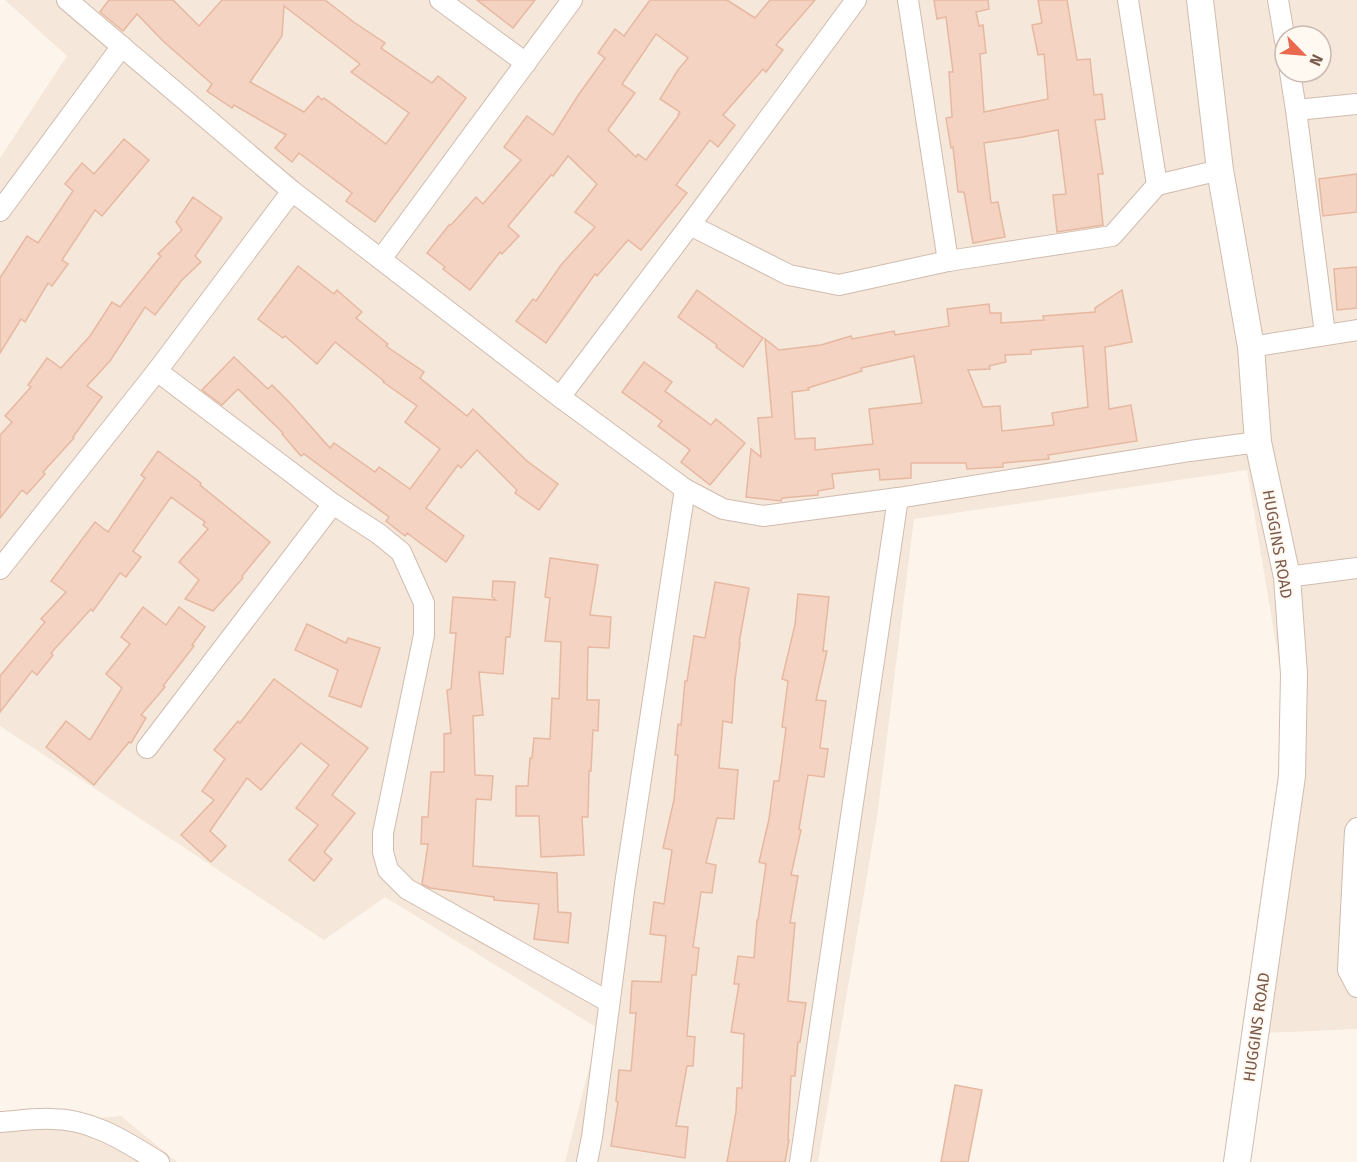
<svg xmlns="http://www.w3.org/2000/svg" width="1357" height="1162" viewBox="0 0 1357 1162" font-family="'Fira Sans',sans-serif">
	<rect width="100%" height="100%" fill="#fdf5eb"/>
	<!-- residential -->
	<g fill="#f5e7d9" fill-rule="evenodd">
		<path d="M5,0H1357V1029L1241,1034L1278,790L1281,674L1247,470L914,519L877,817L818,1162H565L599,1029L385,897L324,940L0,726V158L67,56ZM1285,36H1321V72H1285Z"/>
		<path d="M121,1116L177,1162H0V1126Z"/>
	</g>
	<!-- building -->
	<g fill="#f4d3c2" stroke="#e7b8a1" stroke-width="1.5" fill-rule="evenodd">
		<path d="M109,0H173L199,26L222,0H325L355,23L385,43L381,48L432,83L438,76L466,98L375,222L346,201L352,193L299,153L292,162L275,148L286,135L234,105L232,108L207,91L212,84L163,41L137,14L123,31L100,12ZM284,6L360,64L351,72L409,113L386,144L324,98L322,100L318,96L304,112L250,82L282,36Z"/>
		<path d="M477,0H535L513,28Z"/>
		<path d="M650,0H727L755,18L770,0H815L776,45L783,50L766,72L763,69L723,115L735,125L718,147L710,140L676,185L687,193L641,250L628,240L597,276L595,274L546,343L516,321L533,299L536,301L561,265L595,227L575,212L597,184L568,156L553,176L551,175L508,226L519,236L502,254L500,252L470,290L443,269L445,267L427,253L449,225H451L476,197L483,204L521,160L504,147L527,116L553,135L579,94L605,58L598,53L615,29L624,36ZM656,34L688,58L678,70L660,99L680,112L678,114L679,115L646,160L638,154L636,157L608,130L635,93L622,84Z"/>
		<path d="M934,0H988L989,9L976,12L979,26L983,25L986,53L980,54L984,112L1048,99L1044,54L1038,55L1032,25L1042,23L1038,0H1067L1077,60L1090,59L1094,95L1102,94L1105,119L1095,120L1103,174H1098L1103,225L1057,232L1053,195L1066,194L1058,130L1023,137L984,143L991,203L998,202L1005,237L973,243L964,192H958L953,147L951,148L946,118L952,117L949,72H953L946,17L937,19Z"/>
		<path d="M124,139L149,160L102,216L95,210L62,260L68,264L52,286L48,283L25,322L21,319L0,353V278L27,236L38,243L73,191L65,184L82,163L94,174Z"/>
		<path d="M1357,174V212L1323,216L1319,179Z"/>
		<path d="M193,197L222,218L195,256L201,262L182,280L155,315L145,307L110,361L87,386L102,397L73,437L74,438L43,472L45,474L27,494L22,490L0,518V435L12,422L5,416L31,387L28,385L47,358L61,368L90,336L112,302L120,307L161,256L158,254L182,230L176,222Z"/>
		<path d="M298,266L334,294L337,290L362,312L356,318L388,344L386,346L424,372L420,378L467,416L473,409L527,461L558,484L539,510L515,493L517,490L477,450L461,468L458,465L426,508L464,536L446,562L407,533L405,536L386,521L389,517L304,454L301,456L282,434L283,433L238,389L222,405L202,390L234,357L268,389L272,385L289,402L330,448L334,443L375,472L379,467L410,489L440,449L405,422L417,406L383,382L384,381L335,342L317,364L285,336L283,338L258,319Z"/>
		<path d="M1357,267V308L1337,310L1334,269Z"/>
		<path d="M697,290L763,338L743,367L716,347L717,345L678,317Z"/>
		<path d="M1122,290L1132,342L1105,347L1109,409L1131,405L1137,441L1048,455L1049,459L1003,463V467L967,469L966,463H911V478L880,480L879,469L832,474L834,488L818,491V495L782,498L781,501L746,497L751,449L761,457L758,418L772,417L765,339L779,350L821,345L851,336L852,339L894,331L895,335L949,326L947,309L989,304L990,313H1001V323L1044,320L1043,316L1095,312V308ZM1083,346L1088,407L1052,413L1054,425L1002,431L1000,406L983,407L968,370L990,369L989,366L1006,362L1005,355L1031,354V350ZM914,356L922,403L869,409L873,444L815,450V438L795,439L792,392L809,390L808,388L862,371L861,368Z"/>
		<path d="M644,362L672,382L665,391L711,425L716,419L745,443L710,485L681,462L690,450L658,426L662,421L622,392Z"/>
		<path d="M158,451L201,483L200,485L270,542L242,576L243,578L213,611L185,599L199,580L179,562L208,529L203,525L205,522L171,497L133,551L141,557L126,577L120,573L93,611L91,609L51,653L53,655L37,675L32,671L0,712V676L45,622L41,619L66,592L51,581L95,522L108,532L145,478L141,475Z"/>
		<path d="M550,558L598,565L590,615L611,617L609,648L588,647L587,700H599L598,731L593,730L591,771H589L588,817H582L584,855L541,857L539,816H516V786H528L530,758H532L534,738L550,739L552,698L559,699L561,642L545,641L550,598L545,597Z"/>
		<path d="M493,581L515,582L510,637H506L503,674L479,672L483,715L473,716L475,775L493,776L491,800L476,799L473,866L557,873L558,912L571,913L568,943L534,939L539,904L494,900V897L430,888L422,884L428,844H421L422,817H428L431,772H444V734L451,733L447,690L451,689L456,633H450L453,597L496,600L492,597Z"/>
		<path d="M715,582L749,588L739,643H740L735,680L732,723L723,721L719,768L738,770L734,819L717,818L706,863L716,865L712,893L701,892L693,947L699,948L696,975H692L687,1036L695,1037L693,1066H687L676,1126L688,1127L685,1158L611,1146L618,1102L616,1101L619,1070L631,1071L636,1013H630L632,981L661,982L666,936L650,934L654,902L664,904L672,850L663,848L674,800L678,755H675L678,724L681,725L685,681H687L694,636L705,638Z"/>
		<path d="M798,594L829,597L823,651H827L816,700L826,701L820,748L828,749L824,777L808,775L799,829L801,830L791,875L798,876L790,923H795L788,1001L806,1003L800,1042H798L795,1076H791L788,1140H789L785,1162H727L736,1112L737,1088H742L744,1034L731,1032L739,984H734L738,956L754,958L757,920H758L766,864L759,862L769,819L774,781H779L786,728L782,727L788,681L782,679L795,625Z"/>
		<path d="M143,607L166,625L179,607L205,627L192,645L194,646L163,686L165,687L141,715L146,718L131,743L129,742L94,785L46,747L66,721L90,740L122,688L106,674L130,644L121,637Z"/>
		<path d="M307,624L346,643L348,638L380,648L361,707L329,696L338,670L295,650Z"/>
		<path d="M274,679L368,748L332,795L355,813L324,852L332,859L314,881L289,860L318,825L296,808L329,765L301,743L261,790L247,778L210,831L226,846L211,862L181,835L214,800L202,791L225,759L214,750L238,721L240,723Z"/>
		<path d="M955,1085L982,1090L968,1162H941Z"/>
	</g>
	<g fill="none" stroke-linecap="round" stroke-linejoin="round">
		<defs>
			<g id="minor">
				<path d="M67,0L292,191L560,397L685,489L723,509L763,516L898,498L1190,451L1258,442"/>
				<path d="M440,0L526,63"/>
				<path d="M908,0L948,261"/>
				<path d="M1128,0L1157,185"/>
				<path d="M1278,0L1285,41"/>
				<path d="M1290,72L1296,110L1325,334"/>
				<path d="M1296,110L1357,104"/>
				<path d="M0,211L122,46"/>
				<path d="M690,225L789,275L839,285L948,261L1112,236L1157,185L1220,170"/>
				<path d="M381,259L572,0"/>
				<path d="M1251,347L1357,330"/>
				<path d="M157,371L333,504L379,534L401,552L424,603V635L383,833V852L388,870L407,889L609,1002"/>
				<path d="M560,397L690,225L856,0"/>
				<path d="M0,569L157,371L292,191"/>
				<path d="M1287,577L1357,568"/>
				<path d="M147,748L333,504"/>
				<path d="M1357,828L1355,831L1348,970L1357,987"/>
				<path d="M0,1122C17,1121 35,1118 52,1119C92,1119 126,1142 159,1162"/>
				<path d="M587,1162L592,1137L625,884L685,489"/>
				<path d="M800,1162L898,498"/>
			</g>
			<path id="tertiary" d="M1200,0L1220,170L1251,347L1258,442L1287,577L1294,674L1292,776L1237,1162"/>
		</defs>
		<!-- minor casing -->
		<use href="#minor" stroke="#d1bcaf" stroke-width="22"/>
		<!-- tertiary casing -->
		<use href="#tertiary" stroke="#d1bcaf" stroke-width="28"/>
		<!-- minor -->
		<use href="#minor" stroke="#fff" stroke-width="20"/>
		<!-- tertiary -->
		<use href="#tertiary" stroke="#fff" stroke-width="26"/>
	</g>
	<g text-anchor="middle" stroke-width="4.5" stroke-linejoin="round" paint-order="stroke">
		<!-- street labels -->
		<g font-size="16" fill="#7a5a4c" stroke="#fff9f2">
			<text transform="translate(1278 544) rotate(80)" y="6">HUGGINS ROAD</text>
			<text transform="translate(1256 1027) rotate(-82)" y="6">HUGGINS ROAD</text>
		</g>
	</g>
	<!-- north arrow -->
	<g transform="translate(1303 54) rotate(115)"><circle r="28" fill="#fff9f2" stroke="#cab9b0" stroke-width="1.5"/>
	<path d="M0-4.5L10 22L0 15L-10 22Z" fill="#e9684e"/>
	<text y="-9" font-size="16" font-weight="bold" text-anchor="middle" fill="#7a5a4c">N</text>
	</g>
</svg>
